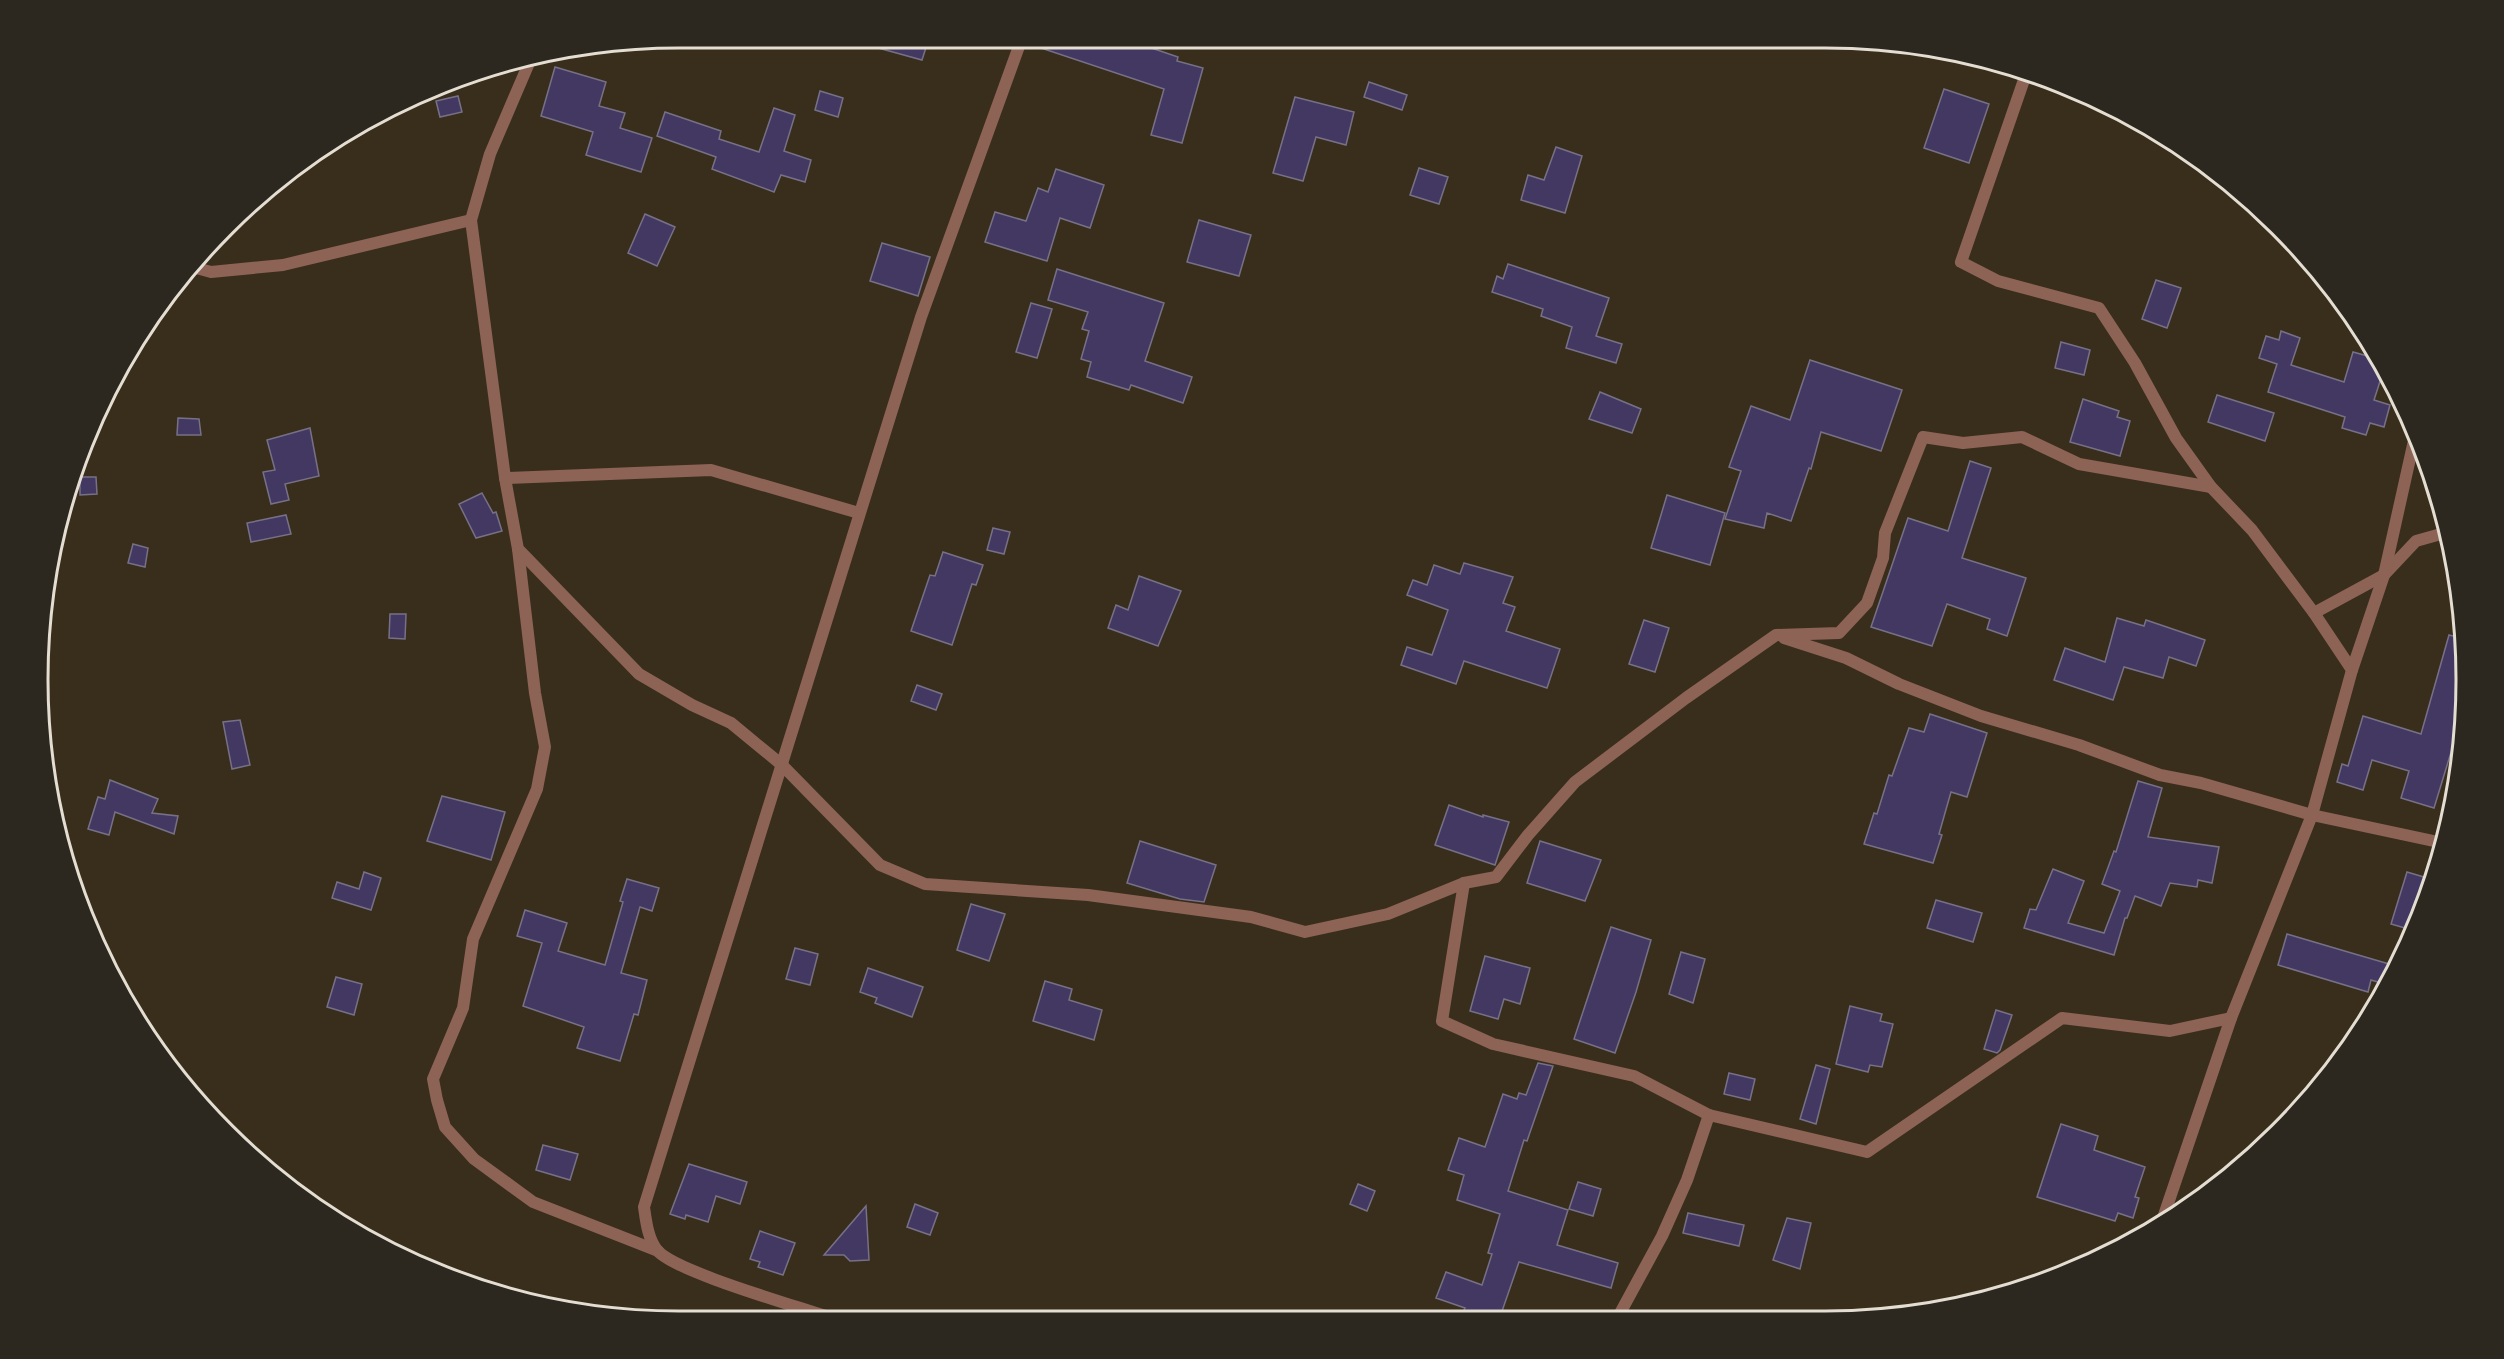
<svg xmlns="http://www.w3.org/2000/svg" width="2504" height="1359" viewBox="0 0 2504 1359" font-family="'Times New Roman',serif">
	<rect width="100%" height="100%" fill="#392e1b"/>
	<!-- building -->
	<g fill="#433861" stroke="#767187" stroke-width="1.5">
		<path d="M861,38H929L922,60L860,43Z"/>
		<path d="M1030,38H1122L1178,57L1177,61L1203,68L1182,143L1151,135L1164,89L1029,44Z"/>
		<path d="M555,67L606,82L599,106L625,113L620,128L652,138L641,172L586,155L593,132L541,116Z"/>
		<path d="M1369,82L1407,95L1402,110L1364,97Z"/>
		<path d="M1944,89L1989,104L1969,163L1924,148Z"/>
		<path d="M820,91L843,98L838,117L815,110Z"/>
		<path d="M458,96L462,112L440,117L436,101Z"/>
		<path d="M1295,97L1354,112L1346,145L1316,137L1303,181L1273,173Z"/>
		<path d="M774,108L795,115L784,151L811,160L805,182L781,175L774,192L712,169L716,157L657,136L665,112L721,131L719,139L759,152Z"/>
		<path d="M1556,147L1582,156L1565,213L1521,200L1528,175L1544,180Z"/>
		<path d="M1419,168L1448,177L1439,204L1410,195Z"/>
		<path d="M1056,169L1104,185L1090,228L1060,218L1047,261L985,242L995,212L1026,221L1038,188L1048,192Z"/>
		<path d="M645,214L675,227L657,266L628,253Z"/>
		<path d="M1199,220L1251,235L1239,276L1187,262Z"/>
		<path d="M882,243L930,257L918,296L870,281Z"/>
		<path d="M1508,264L1609,298L1596,336L1622,344L1616,363L1566,348L1572,327L1541,316L1543,309L1492,292L1497,276L1503,279Z"/>
		<path d="M1057,269L1164,303L1145,361L1192,377L1183,403L1131,385L1129,390L1087,377L1091,362L1081,359L1089,331L1082,329L1088,312L1048,300Z"/>
		<path d="M2156,280L2181,288L2167,328L2142,319Z"/>
		<path d="M1031,303L1052,309L1037,358L1016,352Z"/>
		<path d="M2281,331L2300,338L2291,365L2344,382L2353,352L2378,359L2384,369L2374,400L2390,405L2384,427L2370,423L2366,435L2342,428L2345,417L2268,392L2277,364L2259,358L2266,336L2279,340Z"/>
		<path d="M2061,342L2090,350L2084,375L2055,368Z"/>
		<path d="M1810,360L1902,390L1881,451L1821,432L1811,469L1809,468L1791,521L1767,513L1764,528L1725,519L1741,471L1729,467L1751,406L1790,420Z"/>
		<path d="M1600,392L1641,409L1632,433L1589,419Z"/>
		<path d="M2217,395L2274,413L2265,441L2208,422Z"/>
		<path d="M2083,399L2119,411L2117,417L2130,421L2120,456L2070,442Z"/>
		<path d="M178,418L199,419L201,435H177Z"/>
		<path d="M310,428L319,476L285,484L289,500L271,504L263,472L275,470L267,440Z"/>
		<path d="M1970,461L1991,468L1962,558L2026,578L2007,636L1987,629L1990,619L1947,604L1932,646L1871,627L1908,518L1948,531Z"/>
		<path d="M80,477H96L97,494L80,495Z"/>
		<path d="M482,493L493,513L496,512L502,531L476,538L459,504Z"/>
		<path d="M1667,495L1725,513L1710,565L1651,548Z"/>
		<path d="M286,515L291,534L251,542L247,523Z"/>
		<path d="M993,528L1010,532L1004,554L987,550Z"/>
		<path d="M133,544L148,548L145,567L128,563Z"/>
		<path d="M943,552L983,565L976,585L972,584L952,645L911,631L930,575L935,576Z"/>
		<path d="M1464,563L1513,577L1503,603L1515,607L1506,631L1560,649L1547,688L1464,661L1456,684L1401,665L1407,647L1432,655L1448,610L1407,595L1413,580L1427,585L1434,565L1460,574Z"/>
		<path d="M1139,576L1181,591L1158,646L1108,628L1116,605L1128,610Z"/>
		<path d="M390,614H406L405,639L389,638Z"/>
		<path d="M2117,618L2144,626L2146,620L2205,640L2196,666L2169,657L2163,678L2124,667L2113,700L2054,680L2065,648L2105,662Z"/>
		<path d="M1644,620L1669,628L1655,672L1629,664Z"/>
		<path d="M2449,635L2465,639L2463,713L2434,808L2401,798L2409,771L2372,760L2363,790L2337,782L2342,764L2348,766L2363,716L2421,734Z"/>
		<path d="M917,685L942,694L936,710L911,701Z"/>
		<path d="M1930,714L1987,733L1967,797L1951,792L1939,834L1942,835L1933,863L1864,844L1874,813L1877,814L1889,775L1892,776L1909,728L1924,732Z"/>
		<path d="M240,720L250,765L232,769L223,722Z"/>
		<path d="M110,780L158,799L152,813L178,816L174,834L115,812L109,835L88,829L98,797L105,799Z"/>
		<path d="M2138,781L2162,788L2148,837L2219,847L2212,883L2198,880L2197,887L2170,883L2161,906L2135,896L2127,918H2125L2114,955L2024,928L2030,909L2036,910L2053,869L2084,881L2068,923L2104,933L2120,891L2102,884L2114,851L2116,852Z"/>
		<path d="M442,796L505,812L491,860L427,841Z"/>
		<path d="M1449,805L1483,817V815L1509,822L1495,865L1435,845Z"/>
		<path d="M1140,841L1216,865L1204,902L1180,899L1127,883Z"/>
		<path d="M1540,841L1601,860L1585,901L1527,883Z"/>
		<path d="M364,872L381,878L371,910L332,898L337,882L359,889Z"/>
		<path d="M2407,872L2434,880L2412,930L2391,924Z"/>
		<path d="M627,879L659,888L652,911L640,907L621,973L647,980L638,1015L634,1014L620,1061L577,1048L584,1027L523,1006L542,943L517,936L525,910L567,923L558,951L605,965L623,902L620,901Z"/>
		<path d="M1936,900L1982,913L1973,942L1927,928Z"/>
		<path d="M971,904L1005,914L989,961L957,950Z"/>
		<path d="M1611,927L1651,940L1636,992L1615,1053L1574,1039Z"/>
		<path d="M2287,934L2348,952L2396,966L2388,985L2371,980L2368,992L2278,965Z"/>
		<path d="M795,948L818,954L810,985L786,979Z"/>
		<path d="M1681,952L1705,959L1693,1003L1669,994Z"/>
		<path d="M1485,956L1530,968L1520,1004L1504,999L1498,1019L1470,1011Z"/>
		<path d="M868,968L923,987L912,1017L875,1003L877,998L860,992Z"/>
		<path d="M336,977L362,984L354,1015L327,1007Z"/>
		<path d="M1045,981L1072,989L1069,1000L1102,1010L1094,1040L1033,1021Z"/>
		<path d="M1850,1006L1882,1014L1880,1021L1893,1024L1882,1067L1870,1065L1868,1072L1836,1064Z"/>
		<path d="M1996,1010L2012,1015L2000,1050L1997,1053L1984,1049Z"/>
		<path d="M1538,1063L1553,1066L1527,1141L1524,1140L1508,1191L1568,1210L1557,1245L1618,1263L1611,1288L1519,1262L1500,1317H1461L1465,1308L1436,1298L1446,1272L1482,1285L1492,1254L1488,1253L1500,1214L1457,1200L1464,1175L1448,1170L1459,1138L1485,1147L1503,1094L1517,1099L1519,1093L1526,1095Z"/>
		<path d="M1816,1065L1830,1069L1816,1124L1800,1119Z"/>
		<path d="M1729,1073L1755,1079L1750,1100L1724,1094Z"/>
		<path d="M2061,1124L2098,1136L2094,1150L2145,1167L2135,1197L2139,1198L2133,1218L2118,1213L2115,1221L2037,1197Z"/>
		<path d="M543,1145L578,1154L570,1180L536,1170Z"/>
		<path d="M689,1164L747,1182L740,1204L716,1196L708,1222L686,1215L685,1219L670,1214Z"/>
		<path d="M1578,1182L1601,1189L1593,1216L1569,1209Z"/>
		<path d="M1358,1184L1375,1191L1367,1211L1350,1204Z"/>
		<path d="M915,1204L938,1213L930,1235L907,1227Z"/>
		<path d="M866,1206L869,1260L850,1261L844,1255H824Z"/>
		<path d="M1688,1213L1744,1225L1739,1246L1683,1233Z"/>
		<path d="M1787,1218L1811,1223L1800,1269L1773,1260Z"/>
		<path d="M760,1231L795,1243L783,1275L758,1267L760,1262L750,1259Z"/>
	</g>
	<g fill="none" stroke-linecap="round" stroke-linejoin="round">
		<!-- street -->
		<g stroke="#8d6356" stroke-width="12">
			<path d="M532,56L490,154L471,220L505,478L518,549L639,674L692,705L731,723L782,765L880,865L925,884L1088,895L1251,917L1305,932L1388,914L1464,883L1442,1021L1493,1044L1634,1076L1709,1115L1867,1152L2062,1018L2170,1031L2231,1018"/>
			<path d="M2026,74L1961,262L1998,281L2099,308L2135,363L2176,438L2211,487L2252,530L2314,613L2352,670"/>
			<path d="M189,266L211,272L283,265L471,220"/>
			<path d="M505,478L711,470L859,513"/>
			<path d="M518,549L535,693L545,747L537,789L473,939L463,1008L433,1079L437,1100L445,1127L474,1159L533,1202L658,1251"/>
			<path d="M2314,613L2384,575L2416,541L2448,532"/>
			<path d="M1784,638L1846,658L1899,684L1981,716L2079,745L2160,775L2201,783L2312,815L2443,843"/>
			<path d="M1464,883L1496,877L1528,835L1575,782L1686,698L1776,635L1839,633L1867,603L1883,558L1885,533L1923,437L1963,443L2022,437L2079,464L2211,487"/>
			<path d="M2161,1224L2231,1018L2312,815L2352,670L2384,575L2415,436"/>
			<path d="M1618,1317L1662,1236L1687,1180L1709,1115"/>
			<path d="M837,1320C804,1308 674,1272 657,1250C648,1239 646,1221 644,1207L921,317L1022,38"/>
		</g>
	</g>
	<!-- crop -->
	<path d="M0 0H2504V1359H0ZM679 48H1825A631 631 0 0 1 2456 679V680A631 631 0 0 1 1825 1311H679A631 631 0 0 1 48 680V679A631 631 0 0 1 679 48Z" fill="#2c271f" fill-rule="evenodd"/>
	<path fill="none" stroke="#e4ddd1" stroke-width="3" d="M679 48H1825A631 631 0 0 1 2456 679V680A631 631 0 0 1 1825 1311H679A631 631 0 0 1 48 680V679A631 631 0 0 1 679 48Z"/>
</svg>
